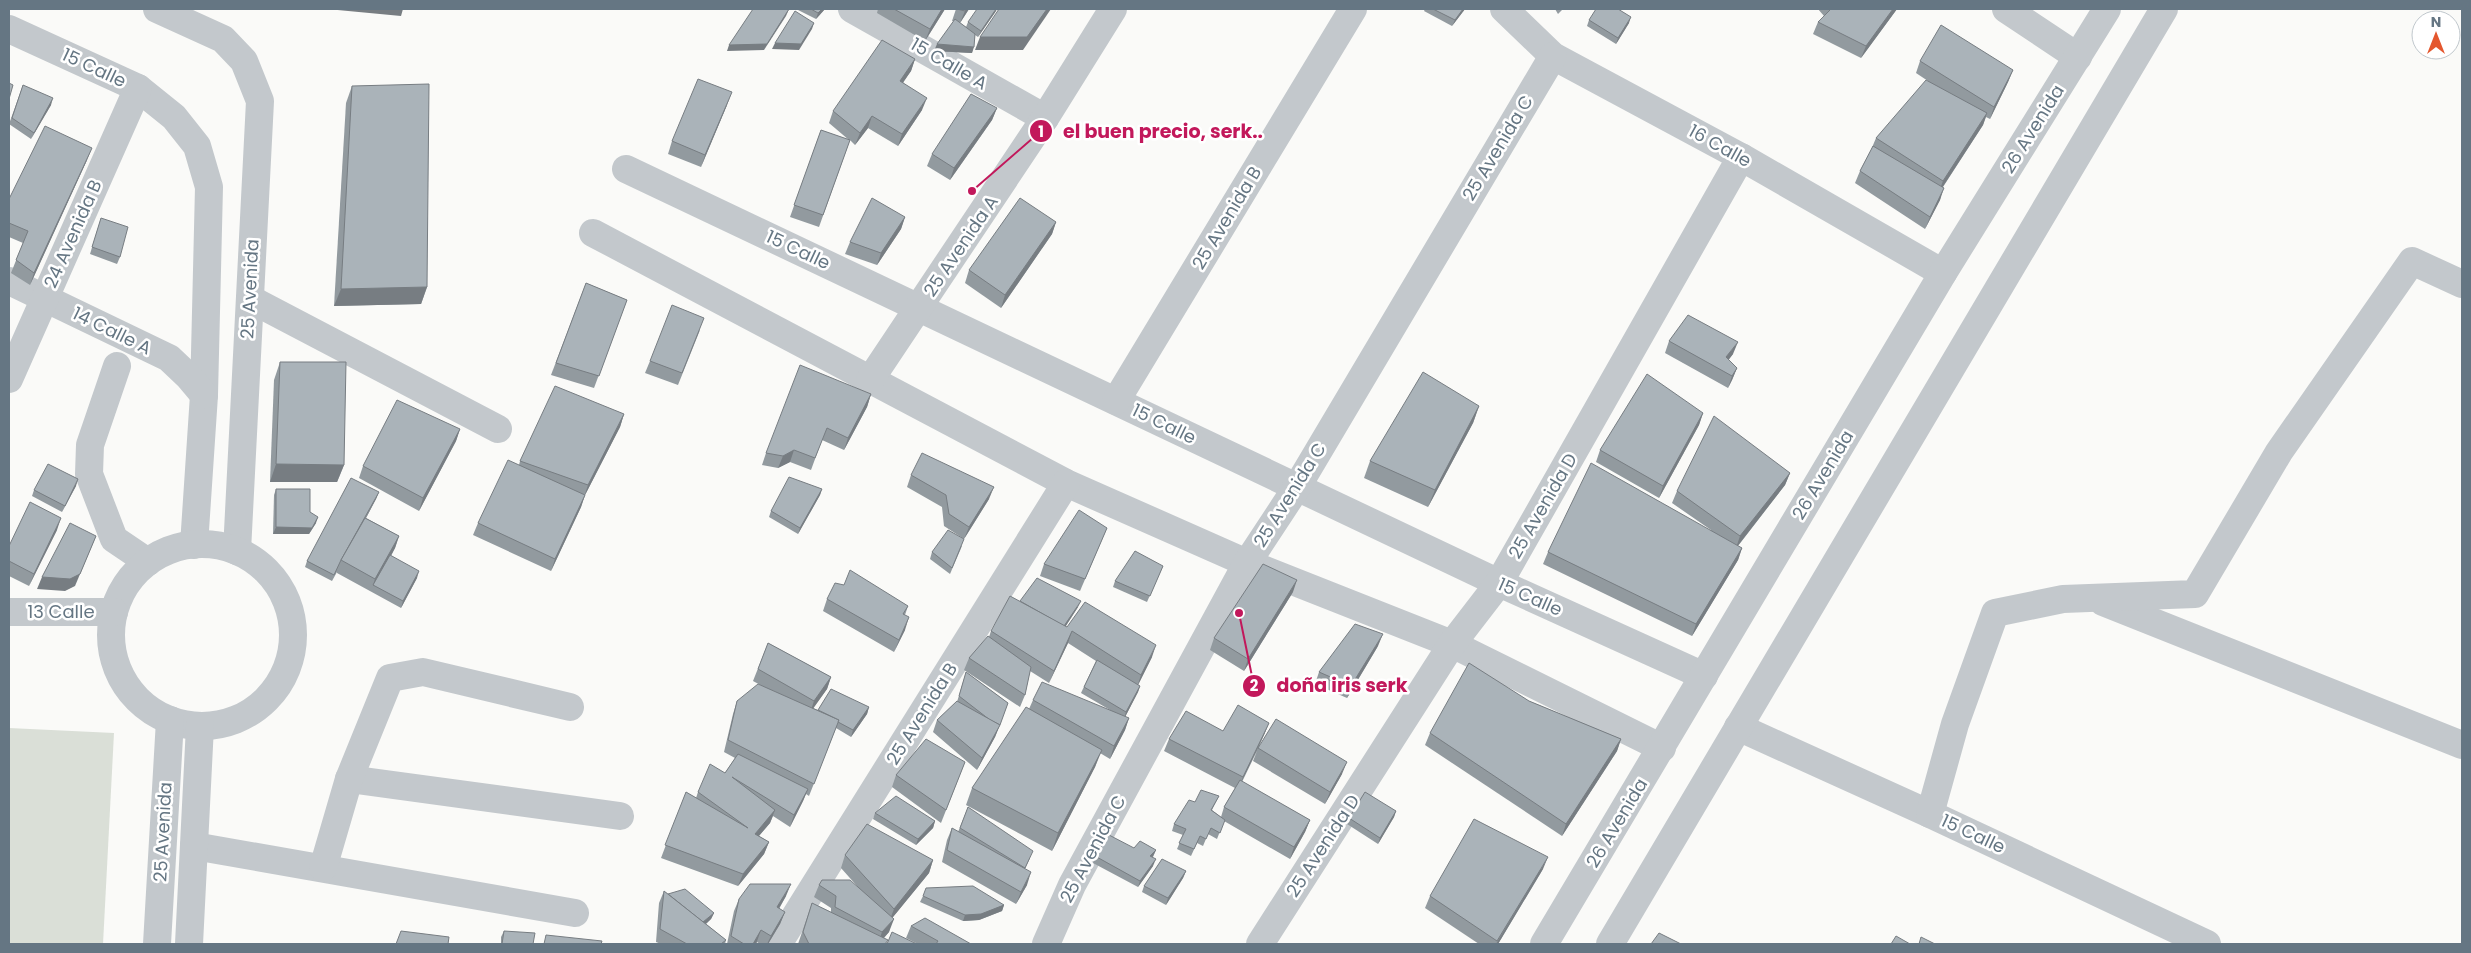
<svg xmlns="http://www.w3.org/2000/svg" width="2471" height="953" viewBox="0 0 2471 953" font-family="Poppins,sans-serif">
	<rect width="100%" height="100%" fill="#fafaf8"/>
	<!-- park -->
	<path fill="#dadfd7" d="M9,728L114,733L103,944H9Z"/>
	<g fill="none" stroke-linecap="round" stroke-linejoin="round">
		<!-- minor -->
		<g stroke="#c3c8cc" stroke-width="28">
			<path d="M157,9L223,39L244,61L260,101L237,551"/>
			<path d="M852,9L1045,118"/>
			<path d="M1504,9L1553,56L1741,157L1943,273"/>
			<path d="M2006,9L2078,57"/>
			<path d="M9,29L138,88L174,117L197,146L209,187L204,395L194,545"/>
			<path d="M626,169L1499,583L1704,676"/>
			<path d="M593,233L1066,483L1247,563L1452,644L1662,748"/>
			<path d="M9,281L169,358L188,376L204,395"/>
			<path d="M250,299L498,429"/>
			<path d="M117,366L90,445L89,474L114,539L148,562"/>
			<path d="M9,379L138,88"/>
			<path d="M870,380L1045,118L1113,9"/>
			<path d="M1116,401L1353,9"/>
			<circle cx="202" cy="635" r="91"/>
			<path d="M2103,602L2462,745"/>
			<path d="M9,612H114"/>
			<path d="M1738,727L1930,814L2207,944"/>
			<path d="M349,779L620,816"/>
			<path d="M1930,814L1955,724L1995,613L2063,599L2195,594L2279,452L2412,261L2462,284"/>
			<path d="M194,846L575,913"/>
			<path d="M323,868L349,779L390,678L423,672L570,707"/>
			<path d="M157,944L170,720"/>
			<path d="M189,944L200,726"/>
			<path d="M778,944L1066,483"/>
			<path d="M1046,944L1072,885L1247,563L1297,487L1553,56"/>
			<path d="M1260,944L1452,644L1499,583L1741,157"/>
			<path d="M1544,944L1943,273L2107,9"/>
			<path d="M1610,944L2164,9"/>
		</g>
	</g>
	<!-- wall -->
	<g fill="#929a9f">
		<path d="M796,9H825L816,19Z"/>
		<path d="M878,9H945L925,41L877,13Z"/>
		<path d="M956,9H969L960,23L966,27L968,22L996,11L978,37L975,35L972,53L934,51L954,21H952Z"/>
		<path d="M1425,9H1465L1452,26L1424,11Z"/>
		<path d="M1555,9H1563L1558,14Z"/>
		<path d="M1818,9H1897L1861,58L1813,34L1818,22L1824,16Z"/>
		<path d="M1589,20L1629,23L1616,44L1587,26Z"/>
		<path d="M915,59L911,71L903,82L922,110L898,146L868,128L855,145L850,140L819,227L790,217L821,130L849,140L829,123L833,111Z"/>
		<path d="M1920,61L2013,70L2008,82L1990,119L1986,117L1983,125L1943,187L1940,200L1925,229L1855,183L1860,171L1871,150L1876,138L1928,81L1916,73Z"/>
		<path d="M23,85L51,105L31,139L9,124Z"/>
		<path d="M352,86L427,287L421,304L334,306L346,103Z"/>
		<path d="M727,105L701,167L668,154L672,141Z"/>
		<path d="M997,108L992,120L950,180L927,166L932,154Z"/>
		<path d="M87,160L30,285L11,273L23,243L9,237V199Z"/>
		<path d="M905,217L901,229L877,265L845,254L850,242Z"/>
		<path d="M101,218L120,257L117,264L90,254Z"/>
		<path d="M1056,222L1052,234L1001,308L965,283L969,270Z"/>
		<path d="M586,283L627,300L594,388L551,375Z"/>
		<path d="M700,330L678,385L645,373L650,361Z"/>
		<path d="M1669,341L1733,354L1728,360L1737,368L1732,380L1728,388L1665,353Z"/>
		<path d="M280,362L344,465L337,482H270L274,380Z"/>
		<path d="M871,394L867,407L844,450L822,440L811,470L790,462L778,468L762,465L766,453Z"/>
		<path d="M1479,406L1473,423L1428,507L1364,478L1370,461Z"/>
		<path d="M1703,413L1699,425L1659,498L1596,462L1600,450Z"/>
		<path d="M624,414L620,427L585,495L581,507L551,571L473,535L478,523L519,465L520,461Z"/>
		<path d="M460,429L456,441L419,511L359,478L363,466Z"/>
		<path d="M1790,473L1785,485L1738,546L1742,548L1738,560L1692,636L1543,564L1548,552L1711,530L1672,503L1677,491Z"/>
		<path d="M911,475L989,499L964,539L944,526L942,507L907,487Z"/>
		<path d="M76,486L62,512L32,496L34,490Z"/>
		<path d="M276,489L310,512L316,523L309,534H273L274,495Z"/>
		<path d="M822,489L820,495L798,534L769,517L771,511Z"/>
		<path d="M379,492L376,499L366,518L399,536L395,548L391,556L417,578L401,608L337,573V572L332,581L305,567L307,561Z"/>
		<path d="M1107,528L1080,591L1040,576L1044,564Z"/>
		<path d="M57,530L29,586L9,576V546Z"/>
		<path d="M962,546L950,574L930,559L932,552Z"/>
		<path d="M1163,566L1147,602L1113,587L1115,581Z"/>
		<path d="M1293,592L1244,671L1210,650L1214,638Z"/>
		<path d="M827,599L908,606L905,615V630L894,652L823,611Z"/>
		<path d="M1020,602L1078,607L1065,627L1152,657L1138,685L1140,686L1138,692L1125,717L1129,718L1125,730L1110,759L1100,753L1095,767L1052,851L966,805L972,788L1029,709L1033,700L1110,710L1081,693L1096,661L1068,643L1049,683L1030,671L1025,695L1020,707L964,670L969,658L989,637L991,631Z"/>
		<path d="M768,643L831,677L827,689L813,708L818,710L869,707L867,714L851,737L836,728L809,796L806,794L803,801L790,827L773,816L770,823L759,836L769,842L764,854L738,886L661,858L686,792L696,798L698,792L725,773L735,758L724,752L733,714L737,701L764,687L753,681Z"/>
		<path d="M1378,646L1347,698L1315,684L1319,672Z"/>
		<path d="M966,672L1008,703L995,737L977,770L933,732L937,720L957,702Z"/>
		<path d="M1529,701L1621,739L1617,751L1562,836L1425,745L1430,733Z"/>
		<path d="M1269,723L1264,735L1259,746L1342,774L1325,804L1253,761L1257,751L1242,782L1310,820L1305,832L1290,859L1224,821L1217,839L1208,834L1203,846L1197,843L1191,856L1177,849L1183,835L1172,831L1174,824L1195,802L1219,796L1212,810L1221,817L1224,807L1235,788L1164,751L1169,739L1223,731Z"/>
		<path d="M965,762L941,823L892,787L896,775Z"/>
		<path d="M968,807L1030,858L1025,869L1027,885L1016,904L942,862L947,840L952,828L958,832Z"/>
		<path d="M1396,811L1394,817L1378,844L1347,824L1349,818Z"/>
		<path d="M875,813L935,821L933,828L916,845L873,819Z"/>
		<path d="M1134,848L1156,850L1153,857V866L1138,887L1093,863L1095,856Z"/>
		<path d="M845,855L933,860L929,873L892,918L889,932L884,938L887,944H798L812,903L831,912V908L814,897L819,885L857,886L841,868Z"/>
		<path d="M1543,869L1498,944H1479L1425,908L1430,896Z"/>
		<path d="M1186,871L1183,878L1166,905L1142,892L1144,886Z"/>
		<path d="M664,891L668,894L714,913L711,919L706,924L726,940L725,944H661L656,942L659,903Z"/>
		<path d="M786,896L779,909L785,912L780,924L768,944H760L757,942L756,944H727L734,911L739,899Z"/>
		<path d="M923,896L1004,905L1002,911L979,920L963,921L920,902Z"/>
		<path d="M911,926L971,944H918L906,938Z"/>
		<path d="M504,931L533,944H501V937Z"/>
	</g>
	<!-- shaded-wall -->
	<g fill="#777d82">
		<path d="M327,9H403L401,16Z"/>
		<path d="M789,9L786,16L764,50L727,51L729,45Z"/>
		<path d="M822,9H825L816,19L818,13Z"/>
		<path d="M942,9H945L925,41L930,29Z"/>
		<path d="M966,9H969L960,23L965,11Z"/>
		<path d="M996,9H997L996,11L978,37L981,31Z"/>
		<path d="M1047,9H1051L1023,50H975L980,37Z"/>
		<path d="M1463,9H1465L1452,26L1455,20Z"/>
		<path d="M1893,9H1897L1861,58L1866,46Z"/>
		<path d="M1631,17L1629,23L1616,44L1618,38Z"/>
		<path d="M814,23L812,29L799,50L772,49L775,43Z"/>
		<path d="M937,44L974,47L972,53L934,51Z"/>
		<path d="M915,59L911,71L896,93L900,81Z"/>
		<path d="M2013,70L2008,82L1990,119L1994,107Z"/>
		<path d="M732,92L727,105L701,167L705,155Z"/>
		<path d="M53,98L51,105L31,139L34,133Z"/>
		<path d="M927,98L922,110L898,146L902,134Z"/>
		<path d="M997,108L992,120L950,180L954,168Z"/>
		<path d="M1987,113L1983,125L1938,194L1943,181Z"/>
		<path d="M872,116L868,128L855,145L860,133Z"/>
		<path d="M92,148L87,160L30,285L34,273Z"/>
		<path d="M1944,188L1940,200L1925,229L1930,217Z"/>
		<path d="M905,217L901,229L877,265L881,253Z"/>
		<path d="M1056,222L1052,234L1001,308L1005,295Z"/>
		<path d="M427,287L421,304L334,306L341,289Z"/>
		<path d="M1738,342L1733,354L1721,370L1726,357Z"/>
		<path d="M1737,368L1732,380L1728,388L1732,376Z"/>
		<path d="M871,394L867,407L844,450L848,438Z"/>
		<path d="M1479,406L1473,423L1428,507L1435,490Z"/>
		<path d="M1703,413L1699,425L1659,498L1663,486Z"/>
		<path d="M624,414L620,427L584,497L588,485Z"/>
		<path d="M460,429L456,441L419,511L423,498Z"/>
		<path d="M794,450L790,462L778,468L783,456Z"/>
		<path d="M276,464L344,465L337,482H270Z"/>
		<path d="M1790,473L1785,485L1736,548L1740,536Z"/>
		<path d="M78,479L76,486L62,512L65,506Z"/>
		<path d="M994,487L989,499L964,539L969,527Z"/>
		<path d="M822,489L820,495L798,534L800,528Z"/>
		<path d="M379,492L376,499L343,561Z"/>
		<path d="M585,495L581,507L551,571L555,559Z"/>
		<path d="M318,517L316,523L309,534H273L276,527Z"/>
		<path d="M61,518L57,530L29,586L34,574Z"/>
		<path d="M96,536L75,586L65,591L37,589L42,577Z"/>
		<path d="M399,536L395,548L374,586L373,585L375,579Z"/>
		<path d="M1742,548L1738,560L1692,636L1696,624Z"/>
		<path d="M419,571L417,578L401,608L403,601Z"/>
		<path d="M1297,580L1293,592L1244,671L1248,659Z"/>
		<path d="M1081,601L1078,607L1062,632L1064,626Z"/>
		<path d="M909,617L905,630L894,652L899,640Z"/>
		<path d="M1072,631L1068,643L1049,683L1054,671Z"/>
		<path d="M1383,634L1378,646L1347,698L1351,686Z"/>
		<path d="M1156,645L1152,657L1137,687L1141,675Z"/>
		<path d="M831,677L827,689L810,713L814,701Z"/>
		<path d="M1140,686L1138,692L1124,719L1126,712Z"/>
		<path d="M869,707L867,714L851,737L853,730Z"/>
		<path d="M1129,718L1125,730L1110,759L1114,746Z"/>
		<path d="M1269,723L1264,735L1238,789L1243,777Z"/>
		<path d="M1000,725L995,737L977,770L982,758Z"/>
		<path d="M1621,739L1617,751L1562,836L1566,824Z"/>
		<path d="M1102,750L1095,767L1052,851L1058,833Z"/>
		<path d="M1347,762L1342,774L1325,804L1330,792Z"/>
		<path d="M808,789L803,801L790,827L794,815Z"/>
		<path d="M775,810L770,823L750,846L755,834Z"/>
		<path d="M1396,811L1394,817L1378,844L1380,838Z"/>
		<path d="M1310,820L1305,832L1290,859L1294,847Z"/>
		<path d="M935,821L933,828L916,845L918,839Z"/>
		<path d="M769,842L764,854L738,886L743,874Z"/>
		<path d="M1156,850L1153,856L1148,862L1150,856Z"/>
		<path d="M1548,857L1543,869L1498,944H1496Z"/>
		<path d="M1156,859L1153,866L1138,887L1140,881Z"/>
		<path d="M933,860L929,873L889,922L894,909Z"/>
		<path d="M1186,871L1183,878L1166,905L1168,898Z"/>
		<path d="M1031,872L1027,885L1016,904L1021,892Z"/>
		<path d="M791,884L786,896L772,920L777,907Z"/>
		<path d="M1004,905L1002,911L979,920L963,921L965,915Z"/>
		<path d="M785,912L780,924L768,944H767L771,936Z"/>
		<path d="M714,913L711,919L701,928L703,922Z"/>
		<path d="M894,919L889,932L878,944L882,932Z"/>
		<path d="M761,930L756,944H753Z"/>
	</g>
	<!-- building -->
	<g fill="#aab3b9" stroke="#777d82">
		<path d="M753,9H789L767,44L729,45Z"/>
		<path d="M811,9H822L818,13Z"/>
		<path d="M894,9H942L930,29Z"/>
		<path d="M957,9H966L965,11Z"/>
		<path d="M977,9H996L981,31L968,22Z"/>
		<path d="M999,9H1047L1027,37H980Z"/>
		<path d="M1433,9H1463L1455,20Z"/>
		<path d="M1596,9H1618L1631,17L1618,38L1589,20Z"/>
		<path d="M1831,9H1893L1866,46L1818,22Z"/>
		<path d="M795,11L814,23L801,44L775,43Z"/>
		<path d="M955,19L975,34L974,47L937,44Z"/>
		<path d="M1941,25L2013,70L1994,107L1920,61Z"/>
		<path d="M882,40L915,59L900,81L927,98L902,134L872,116L860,133L833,111Z"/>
		<path d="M698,79L732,92L705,155L672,141Z"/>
		<path d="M1926,80L1987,113L1943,181L1876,138Z"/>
		<path d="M9,83L13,85L9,99Z"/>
		<path d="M429,84L427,287L341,289L352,86Z"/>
		<path d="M23,85L53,98L34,133L12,118Z"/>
		<path d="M971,94L997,108L954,168L932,154Z"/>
		<path d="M45,126L92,148L34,273L16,260L28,231L9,223V199Z"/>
		<path d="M821,130L850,140L823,215L794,205Z"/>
		<path d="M1873,146L1944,188L1930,217L1860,171Z"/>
		<path d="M872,198L905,217L881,253L850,242Z"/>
		<path d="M1020,198L1056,222L1005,295L969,270Z"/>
		<path d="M101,218L128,227L120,257L92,247Z"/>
		<path d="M586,283L627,300L599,376L556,363Z"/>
		<path d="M672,305L704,318L682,373L650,361Z"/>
		<path d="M1688,315L1738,342L1726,357L1737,368L1732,376L1669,341Z"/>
		<path d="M280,362H346L344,465L276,464Z"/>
		<path d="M800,365L871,394L848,438L827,428L815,458L794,450L783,456L766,453Z"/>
		<path d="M1423,372L1479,406L1435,490L1370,461Z"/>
		<path d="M1647,374L1703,413L1663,486L1600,450Z"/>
		<path d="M555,386L624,414L588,485L520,461Z"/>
		<path d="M397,400L460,429L423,498L363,466Z"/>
		<path d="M1714,416L1790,473L1740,536L1677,491Z"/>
		<path d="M922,453L994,487L969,527L949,514L946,495L911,475Z"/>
		<path d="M508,460L585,495L555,559L478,523Z"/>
		<path d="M1591,463L1742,548L1696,624L1548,552Z"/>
		<path d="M48,464L78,479L65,506L34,490Z"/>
		<path d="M789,477L822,489L800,528L771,511Z"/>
		<path d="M351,478L379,492L341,560L334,575L307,561Z"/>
		<path d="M276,489H310V512L318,517L312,528L276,527Z"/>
		<path d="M30,502L61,518L34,574L9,561V546Z"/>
		<path d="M1079,510L1107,528L1085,579L1044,564Z"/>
		<path d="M365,518L399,536L375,579L341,560Z"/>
		<path d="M70,523L96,536L80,574L70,579L42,577Z"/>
		<path d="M948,530L964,539L952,568L932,552Z"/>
		<path d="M1135,551L1163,566L1150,596L1115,581Z"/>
		<path d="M390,555L419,571L403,601L373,585Z"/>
		<path d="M1263,564L1297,580L1248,659L1214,638Z"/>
		<path d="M850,570L908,606L903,614L909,617L899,640L827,599L835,583L844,585Z"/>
		<path d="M1037,578L1081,601L1064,626L1020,601Z"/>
		<path d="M1010,596L1067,627L1085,602L1156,645L1141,675L1072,631L1054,671L991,631Z"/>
		<path d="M1355,624L1383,634L1351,686L1319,672Z"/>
		<path d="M988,636L1031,667L1025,695L969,658Z"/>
		<path d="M768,643L831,677L814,701L758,669Z"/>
		<path d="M1097,660L1140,686L1126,712L1084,687Z"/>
		<path d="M1469,663L1529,701L1621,739L1566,824L1430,733Z"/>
		<path d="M966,672L1008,703L1000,725L990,720L959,696Z"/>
		<path d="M1042,682L1129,718L1114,746L1033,700Z"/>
		<path d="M758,684L839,720L814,784L728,740L737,701Z"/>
		<path d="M831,689L869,707L853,730L838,722L839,720L818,710Z"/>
		<path d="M957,701L1000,725L982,758L937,720Z"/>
		<path d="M1238,705L1269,723L1243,777L1169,739L1186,711L1223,731Z"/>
		<path d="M1026,707L1102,750L1058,833L972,788Z"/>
		<path d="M1276,719L1347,762L1330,792L1258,748Z"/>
		<path d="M926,739L965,762L946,810L896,775Z"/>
		<path d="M738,754L808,789L794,815L732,777L775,810L755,834L769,842L743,874L665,845L686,792L748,828L698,792L710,764L725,773Z"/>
		<path d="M1240,780L1310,820L1294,847L1224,807Z"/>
		<path d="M1201,790L1219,796L1211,810L1225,820L1220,833L1211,828L1206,839L1200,836L1194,849L1179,843L1186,829L1174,824L1189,800L1195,802Z"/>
		<path d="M1365,792L1396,811L1380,838L1349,818Z"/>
		<path d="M896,796L935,821L918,839L875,813Z"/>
		<path d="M968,807L1033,851L1025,868L960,828Z"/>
		<path d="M1474,819L1548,857L1497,941L1430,896Z"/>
		<path d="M867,824L933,860L894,909L845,855Z"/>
		<path d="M952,828L1031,872L1021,892L947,850Z"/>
		<path d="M1109,835L1134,848L1140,841L1156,850L1150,856L1156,859L1140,881L1095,856Z"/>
		<path d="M1162,859L1186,871L1168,898L1144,886Z"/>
		<path d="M822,880H850L894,919L882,932L835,907L836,896L819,885Z"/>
		<path d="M750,884H791L777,907L785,912L771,936L761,930L753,944H744L731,936L739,899Z"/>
		<path d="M973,886L1004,905L981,914L965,915L923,896L926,888Z"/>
		<path d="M685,889L714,913L703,922L668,894Z"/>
		<path d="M664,891L726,940L721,944H687L660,929Z"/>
		<path d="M812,903L888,940L885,944H809L803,932Z"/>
		<path d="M925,918L971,944H936L938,941L911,926Z"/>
		<path d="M401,931L449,937L448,944H396Z"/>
		<path d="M504,931L535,933L533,944H502Z"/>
		<path d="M892,932L917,944H887Z"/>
		<path d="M1659,933L1681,944H1651Z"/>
		<path d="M546,935L602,941L601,944H544Z"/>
		<path d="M1896,936L1910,944H1891Z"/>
		<path d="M1921,937L1935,944H1919Z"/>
	</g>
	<g text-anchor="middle" stroke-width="5" stroke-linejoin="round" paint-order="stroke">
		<!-- street labels -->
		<g font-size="18" fill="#657683" stroke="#fff">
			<text transform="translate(949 64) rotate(30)" y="6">15 Calle A</text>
			<text transform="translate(94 68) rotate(25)" y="6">15 Calle</text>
			<text transform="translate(2033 129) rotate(-58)" y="6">26 Avenida</text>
			<text transform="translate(1720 146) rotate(29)" y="6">16 Calle</text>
			<text transform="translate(1498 148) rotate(-59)" y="6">25 Avenida C</text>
			<text transform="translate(1227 218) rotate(-59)" y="6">25 Avenida B</text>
			<text transform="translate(73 234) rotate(-66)" y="6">24 Avenida B</text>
			<text transform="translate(961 246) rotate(-56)" y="6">25 Avenida A</text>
			<text transform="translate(798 250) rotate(25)" y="6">15 Calle</text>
			<text transform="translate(250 289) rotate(-87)" y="6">25 Avenida</text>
			<text transform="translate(112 331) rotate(26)" y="6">14 Calle A</text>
			<text transform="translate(1164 424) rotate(26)" y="6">15 Calle</text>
			<text transform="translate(1823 475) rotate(-59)" y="6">26 Avenida</text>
			<text transform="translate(1290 495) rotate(-58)" y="6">25 Avenida C</text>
			<text transform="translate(1543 506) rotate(-60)" y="6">25 Avenida D</text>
			<text transform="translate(1530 597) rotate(24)" y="6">15 Calle</text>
			<text x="61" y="618">13 Calle</text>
			<text transform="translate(922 714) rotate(-58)" y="6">25 Avenida B</text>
			<text transform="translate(1617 823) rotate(-59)" y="6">26 Avenida</text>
			<text transform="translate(163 832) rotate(-87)" y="6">25 Avenida</text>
			<text transform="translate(1973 834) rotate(25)" y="6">15 Calle</text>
			<text transform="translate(1323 846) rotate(-57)" y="6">25 Avenida D</text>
			<text transform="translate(1093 849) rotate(-62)" y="6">25 Avenida C</text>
		</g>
	</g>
	<!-- callouts -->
	<path fill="none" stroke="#c2185b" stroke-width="2" d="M972 191L1041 131M1239 613L1254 686"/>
	<g fill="#c2185b" stroke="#fff" stroke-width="2">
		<circle cx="972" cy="191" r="5"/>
		<circle cx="1239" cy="613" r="5"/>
		<circle cx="1041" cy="131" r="12"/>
		<circle cx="1254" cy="686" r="12"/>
	</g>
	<g font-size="15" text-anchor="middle" font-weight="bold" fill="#fff">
		<text x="1041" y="137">1</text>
		<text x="1254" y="691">2</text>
	</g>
	<g font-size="19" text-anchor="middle" font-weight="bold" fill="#c2185b" stroke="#fff" stroke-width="5" stroke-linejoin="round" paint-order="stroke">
		<text x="1163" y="138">el buen precio, serk..</text>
		<text x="1342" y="692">doña iris serk</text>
	</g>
	<!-- border -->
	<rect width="2471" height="953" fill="none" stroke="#657683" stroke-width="20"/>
	<!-- north arrow -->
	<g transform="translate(2436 35)"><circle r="24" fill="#ffffff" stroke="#c1c8cd"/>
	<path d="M0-4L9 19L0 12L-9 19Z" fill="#e4572e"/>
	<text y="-8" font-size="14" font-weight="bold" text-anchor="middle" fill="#657683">N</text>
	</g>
</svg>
